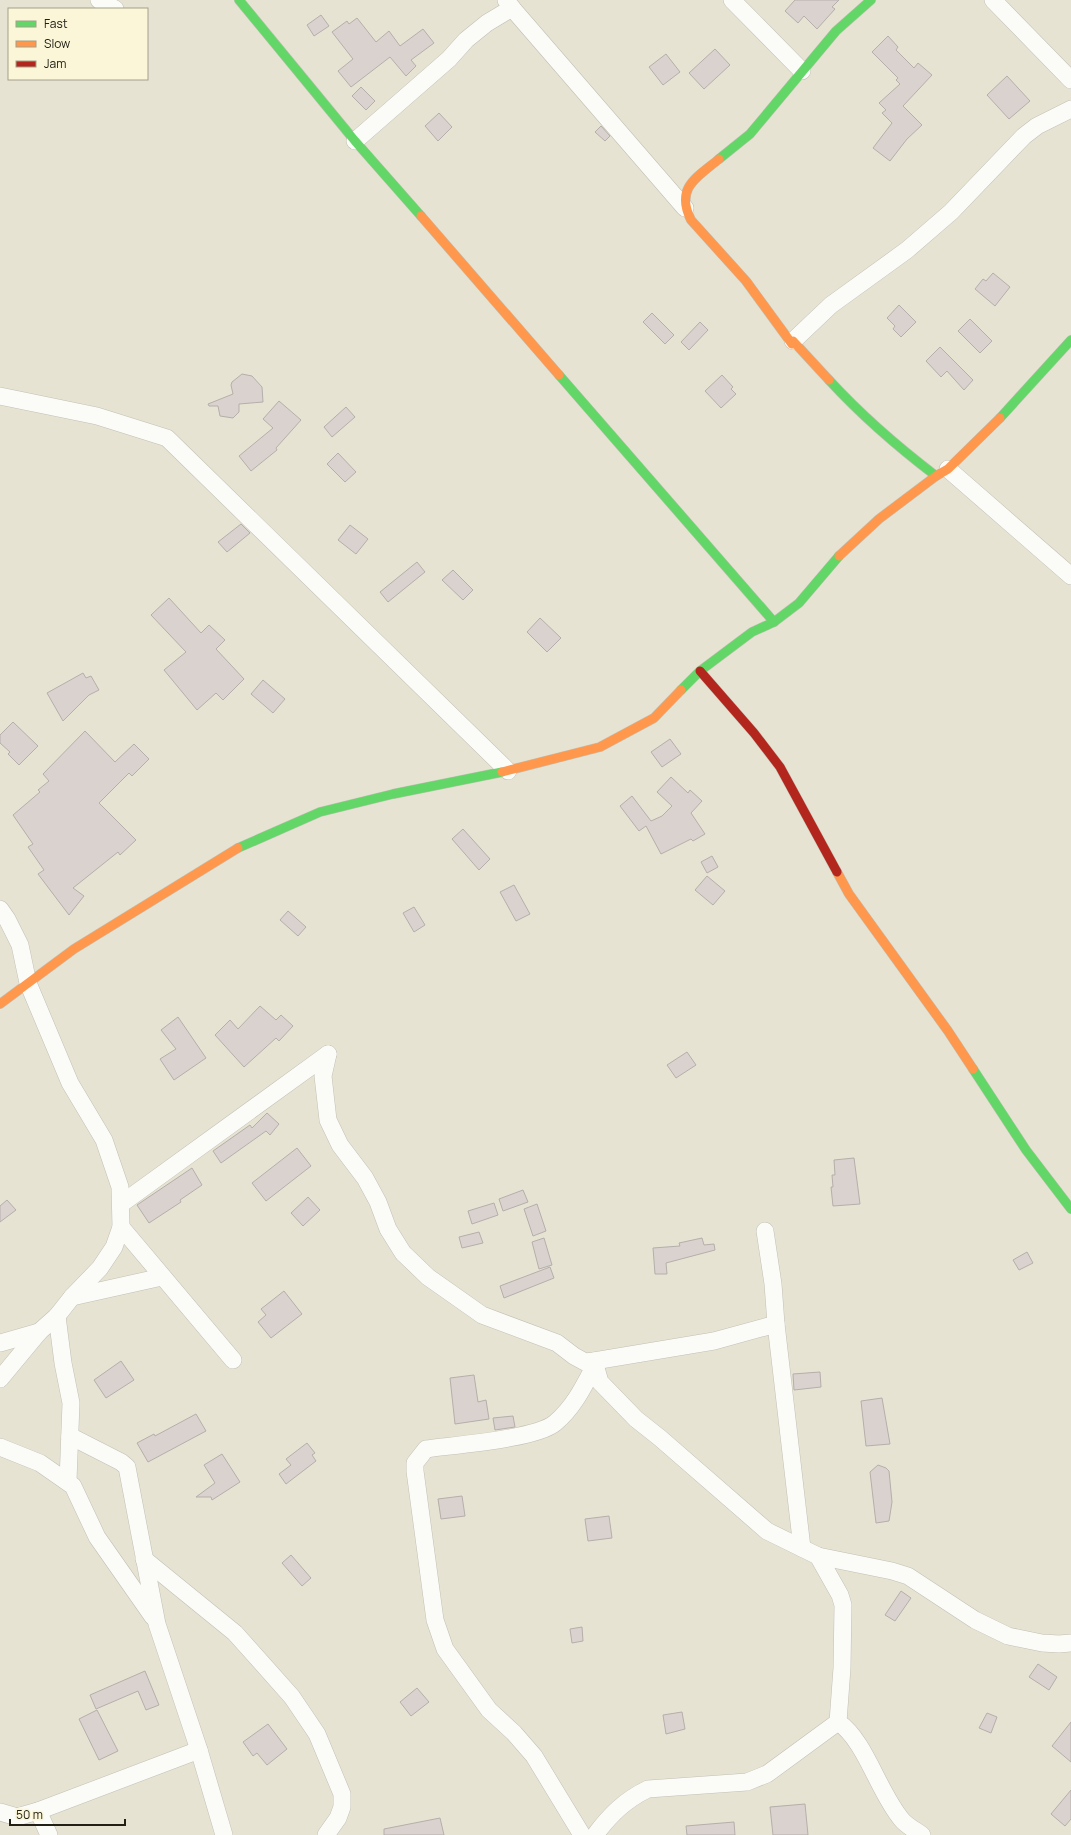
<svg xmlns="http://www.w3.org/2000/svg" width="1071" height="1835" viewBox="0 0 1071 1835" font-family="Manrope,sans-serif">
	<rect width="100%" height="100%" fill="#e6e3d3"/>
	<!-- building -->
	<g fill="#d9d2ce" stroke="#b5aeaa">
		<path d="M795,0H839L832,7L835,9L817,29L804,16L798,23L785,11Z"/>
		<path d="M321,15L329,26L314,36L307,25Z"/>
		<path d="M357,18L376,42L389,31L400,46L423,29L434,43L411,60L416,66L406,76L390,57L351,87L338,71L353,59L332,32L347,21L349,24Z"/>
		<path d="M888,36L898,47L896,50L914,68L918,63L932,75L903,106L922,125L907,139L890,161L873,148L892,123L882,113L886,110L879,103L900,84L896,80L898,78L872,52Z"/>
		<path d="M715,49L730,65L704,89L689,73Z"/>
		<path d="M666,54L680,72L663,85L649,67Z"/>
		<path d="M1007,76L1030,101L1009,119L987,95Z"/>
		<path d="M361,87L375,101L366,110L352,96Z"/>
		<path d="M439,113L452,127L438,141L425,126Z"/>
		<path d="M601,126L610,136L605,141L595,132Z"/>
		<path d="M993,273L1010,287L995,306L975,289L983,279L986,281Z"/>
		<path d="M899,305L916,322L901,337L893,329L895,326L887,318Z"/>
		<path d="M652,313L674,335L665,344L643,322Z"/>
		<path d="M970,319L992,341L980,353L958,331Z"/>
		<path d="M700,322L708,330L689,350L681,342Z"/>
		<path d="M940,347L973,380L964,390L947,371L941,377L926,361Z"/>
		<path d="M242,374L252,376L262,387L263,402L239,404V412L233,418L220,416L218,406H209L208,404L233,394L231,385L232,382Z"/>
		<path d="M722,375L733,387L731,389L736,394L721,408L705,391Z"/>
		<path d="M279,401L301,420L276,448L277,450L251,471L239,456L273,428L263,419Z"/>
		<path d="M346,407L355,417L332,437L324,427Z"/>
		<path d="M338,453L356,472L345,482L327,464Z"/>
		<path d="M241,524L250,533L227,552L218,542Z"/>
		<path d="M350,525L368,539L356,554L338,540Z"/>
		<path d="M417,562L425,572L388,602L380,592Z"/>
		<path d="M453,570L473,590L463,600L442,580Z"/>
		<path d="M169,598L201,633L209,625L225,640L216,649L244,679L223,700L216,693L197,710L164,670L186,652L151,615Z"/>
		<path d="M540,618L561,638L547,652L527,632Z"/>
		<path d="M83,673L86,678L91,676L99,690L89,695L63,721L47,693Z"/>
		<path d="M263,680L285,699L273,713L251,694Z"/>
		<path d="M13,722L38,746L19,765L8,754L10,752L0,743V735Z"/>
		<path d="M85,731L115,762L134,744L149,759L132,776L129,773L99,803L136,840L120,855L118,852L73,888L84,896L69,915L38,874L44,870L28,847L33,844L13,815L40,792L38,790L49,781L43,774Z"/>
		<path d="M670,739L681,754L662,767L651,752Z"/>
		<path d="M671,777L688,793L690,790L702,801L691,813L705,834L693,841L691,839L661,854L646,826L639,831L620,806L632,796L651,821L662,816L672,806L657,792Z"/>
		<path d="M463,829L490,859L479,870L452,839Z"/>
		<path d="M712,856L718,867L707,873L701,862Z"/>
		<path d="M707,876L725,891L713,905L695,890Z"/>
		<path d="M514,885L530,914L516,921L500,892Z"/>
		<path d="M414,907L425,925L414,932L403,913Z"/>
		<path d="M288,911L306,927L298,936L280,920Z"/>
		<path d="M260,1006L276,1020L281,1015L293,1026L279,1041L276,1038L244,1067L215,1035L230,1020L238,1029Z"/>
		<path d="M178,1017L206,1058L174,1080L160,1059L176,1049L161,1030Z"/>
		<path d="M687,1052L696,1065L676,1078L667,1065Z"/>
		<path d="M267,1113L279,1124L270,1135L266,1131L221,1163L213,1151L250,1125L252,1128Z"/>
		<path d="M297,1148L311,1166L266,1201L252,1183Z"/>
		<path d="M854,1158L860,1204L833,1206L831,1187H833L832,1175H835L834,1160Z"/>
		<path d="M192,1168L202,1185L180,1200L181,1202L149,1223L137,1205Z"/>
		<path d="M523,1190L528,1202L503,1211L499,1199Z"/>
		<path d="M308,1197L320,1210L303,1226L291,1213Z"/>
		<path d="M7,1200L16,1210L0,1222V1206Z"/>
		<path d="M494,1203L498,1215L472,1224L468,1211Z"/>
		<path d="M537,1204L546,1231L533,1236L524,1209Z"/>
		<path d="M479,1232L483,1243L462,1248L459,1237Z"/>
		<path d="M544,1238L552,1265L539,1269L532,1242Z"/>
		<path d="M702,1238L704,1245L714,1244L715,1250L666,1263L667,1274H655L653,1248L680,1246L679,1243Z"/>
		<path d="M1027,1252L1033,1263L1019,1270L1013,1260Z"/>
		<path d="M550,1267L554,1278L504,1298L500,1286Z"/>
		<path d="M284,1291L302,1314L271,1338L258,1322L266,1315L261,1309Z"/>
		<path d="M121,1361L134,1380L106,1398L94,1380Z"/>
		<path d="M820,1372L821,1387L794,1390L793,1374Z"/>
		<path d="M474,1375L478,1402L486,1400L489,1419L455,1424L450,1378Z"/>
		<path d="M882,1398L890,1444L866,1446L861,1401Z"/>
		<path d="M196,1414L206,1431L148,1462L137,1443L154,1434L155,1436Z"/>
		<path d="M513,1416L515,1427L495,1430L493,1418Z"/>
		<path d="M307,1443L315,1453L312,1455L316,1461L286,1484L279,1474L291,1465L286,1459Z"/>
		<path d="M222,1454L240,1482L212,1500L211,1497H196L215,1483L204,1465Z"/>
		<path d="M878,1465L886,1468L889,1471L892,1502L889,1521L876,1523L870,1472Z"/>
		<path d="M462,1496L465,1516L441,1519L438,1499Z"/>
		<path d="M609,1516L612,1538L588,1541L585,1519Z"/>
		<path d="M291,1555L311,1578L302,1586L282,1563Z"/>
		<path d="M901,1591L911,1598L895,1621L885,1615Z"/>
		<path d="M582,1627L583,1641L572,1643L570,1629Z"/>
		<path d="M1038,1664L1057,1677L1049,1690L1029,1677Z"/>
		<path d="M145,1671L159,1705L146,1710L138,1691L96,1709L90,1695Z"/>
		<path d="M417,1688L429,1702L411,1716L400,1702Z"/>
		<path d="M97,1710L118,1751L99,1760L79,1719Z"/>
		<path d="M682,1712L685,1729L666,1734L663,1715Z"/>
		<path d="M987,1713L997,1717L991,1733L979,1728Z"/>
		<path d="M1071,1722V1762L1052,1746Z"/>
		<path d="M268,1724L287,1749L267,1765L257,1753L253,1756L243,1742Z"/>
		<path d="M1071,1790V1819L1065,1826L1051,1814Z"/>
		<path d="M805,1804L808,1835H773L770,1807Z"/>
		<path d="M440,1818L444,1835H384V1829Z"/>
		<path d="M734,1822L735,1835H687L686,1826Z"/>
	</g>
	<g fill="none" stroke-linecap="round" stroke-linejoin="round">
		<defs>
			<g id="street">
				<path d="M99,0L115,9"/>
				<path d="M732,0L802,71"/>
				<path d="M993,0L1071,80"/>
				<path d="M512,8L685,208"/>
				<path d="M355,141L449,59L466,40L487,23L512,8L506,0"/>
				<path d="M793,341L831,305L907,250L951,212L1024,136L1037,126L1071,109"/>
				<path d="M0,396L97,416L167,438L508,771"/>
				<path d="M948,469L1071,576"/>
				<path d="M0,909L7,919L20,945L28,983L70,1083L104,1140L120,1187L121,1227L114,1247L100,1268L72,1297L57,1316L39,1332L0,1379"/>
				<path d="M328,1054L323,1076L328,1120L340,1145L365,1178L378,1202L388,1229L403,1253L428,1277L482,1315L557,1343L574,1356L585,1362L594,1361L714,1341L776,1324"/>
				<path d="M121,1204L328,1054"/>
				<path d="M121,1227L233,1360"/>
				<path d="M765,1231L773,1284L776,1324L802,1548"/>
				<path d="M72,1297L162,1277"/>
				<path d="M57,1316L63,1363L71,1403L68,1481"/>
				<path d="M0,1343L39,1332"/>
				<path d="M594,1361L600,1382L636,1419L660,1438L767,1531L818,1556L892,1571L908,1576L975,1620L1008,1636L1042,1643L1059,1644L1071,1643"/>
				<path d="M70,1436L121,1462L127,1467L157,1624L199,1750L224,1835"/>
				<path d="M0,1447L40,1463L73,1486L97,1537L153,1617"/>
				<path d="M144,1559L235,1633L292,1697L317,1734L342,1794V1807L338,1818L326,1835"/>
				<path d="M838,1722C866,1741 878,1792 902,1820C907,1826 915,1830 922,1835"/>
				<path d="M38,1811L49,1835"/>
				<path d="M0,1812L17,1817L38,1811L199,1750"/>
				<path d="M582,1835L534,1756L514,1733L489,1710L445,1649L435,1620L415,1471V1463L426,1449C454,1445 536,1439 555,1423C574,1407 584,1386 595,1365"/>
				<path d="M595,1835C610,1815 625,1800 648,1789L747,1782L767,1774L838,1722L842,1668L843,1605L840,1595L818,1556"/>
			</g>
			<g id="fast">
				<path d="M239,0L355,141L421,216"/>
				<path d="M719,159L750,134L836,31L871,0"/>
				<path d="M559,375L774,622"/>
				<path d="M829,380C862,416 898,447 936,476"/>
				<path d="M1000,418L1071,340"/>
				<path d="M681,690L700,671L752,632L774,622L799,603L839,556"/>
				<path d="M238,848L320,812L393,794L502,772"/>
				<path d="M973,1069L1026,1150L1071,1209"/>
			</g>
			<g id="slow">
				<path d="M719,159C696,178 675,188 691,220L746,281L792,344L793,341L829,380"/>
				<path d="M421,216L559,375"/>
				<path d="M839,556L879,519L936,476L948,469L1000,418"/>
				<path d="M502,772L600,747L654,718L681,690"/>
				<path d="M837,872L849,894L948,1031L973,1069"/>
				<path d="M0,1004L74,949L238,848"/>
			</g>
			<path id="jam" d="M700,671L754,733L780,767L837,872"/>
		</defs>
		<!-- street casing -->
		<use href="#street" stroke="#c2c0b4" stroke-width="18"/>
		<!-- fast casing -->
		<use href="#fast" stroke="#c2c0b4" stroke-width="10"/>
		<!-- slow casing -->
		<use href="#slow" stroke="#c2c0b4" stroke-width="10"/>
		<!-- jam casing -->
		<use href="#jam" stroke="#c2c0b4" stroke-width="10"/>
		<!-- street -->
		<use href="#street" stroke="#fbfbf8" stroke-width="17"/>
		<!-- fast -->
		<use href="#fast" stroke="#63d668" stroke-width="9"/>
		<!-- slow -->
		<use href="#slow" stroke="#ff974d" stroke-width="9"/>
		<!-- jam -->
		<use href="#jam" stroke="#b3261e" stroke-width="9"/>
	</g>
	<!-- legend -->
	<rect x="8" y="8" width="140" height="72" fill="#fbf6d8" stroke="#a4a08a"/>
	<rect x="16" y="21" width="20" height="6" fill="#63d668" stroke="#a4a08a"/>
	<text x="44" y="28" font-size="12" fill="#222015">Fast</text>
	<rect x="16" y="41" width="20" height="6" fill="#ff974d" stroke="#a4a08a"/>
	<text x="44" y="48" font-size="12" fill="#222015">Slow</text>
	<rect x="16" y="61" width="20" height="6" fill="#b3261e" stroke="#a4a08a"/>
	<text x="44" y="68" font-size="12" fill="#222015">Jam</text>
	<!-- scale -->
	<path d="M10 1819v6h115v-6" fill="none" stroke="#222015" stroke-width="2"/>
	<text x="16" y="1819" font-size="12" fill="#222015" stroke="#fbf6d8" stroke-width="3" paint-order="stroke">50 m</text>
</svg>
